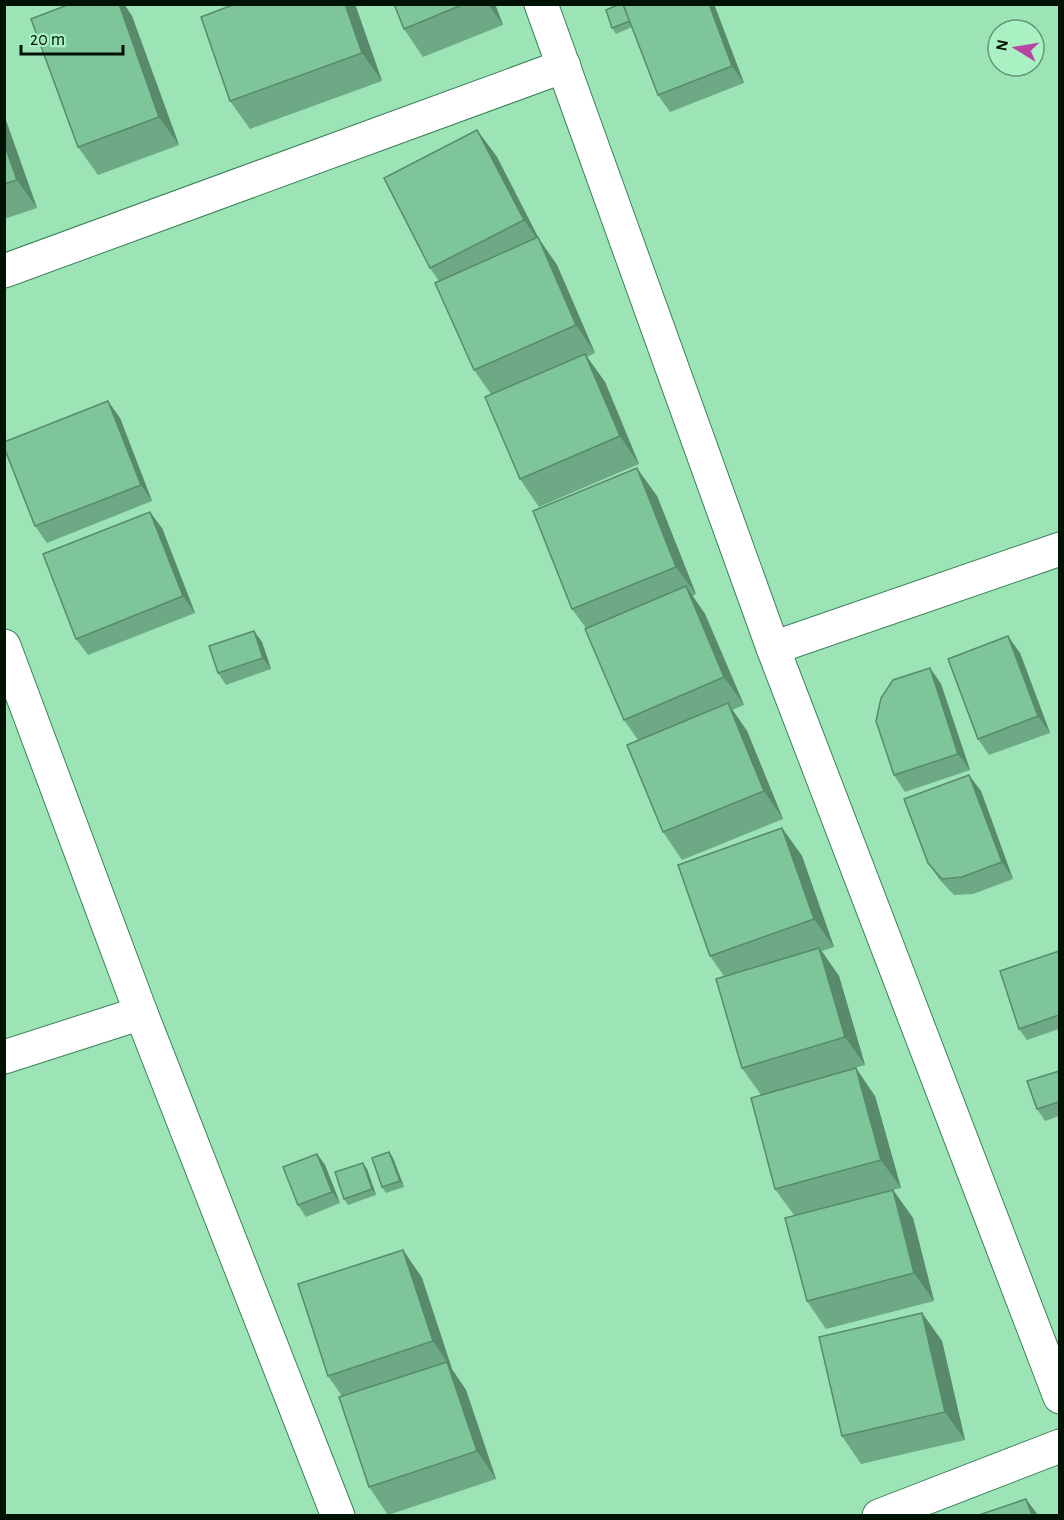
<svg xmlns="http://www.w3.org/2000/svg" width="1064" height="1520" viewBox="0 0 1064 1520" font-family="'Alegreya Sans',sans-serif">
	<rect width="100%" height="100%" fill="#9ce3b6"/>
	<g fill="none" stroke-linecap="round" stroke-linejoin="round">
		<defs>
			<g id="minor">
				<path d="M541,4L773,648L1060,1397"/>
				<path d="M4,271L564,66"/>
				<path d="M4,646L141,1013L338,1516"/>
				<path d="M4,1057L141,1013"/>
				<path d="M879,1516L1060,1446"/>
			</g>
			<path id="tertiary" d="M773,648L1060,549"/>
		</defs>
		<!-- minor casing -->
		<use href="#minor" stroke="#3c825a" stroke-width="35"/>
		<!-- tertiary casing -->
		<use href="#tertiary" stroke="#3c825a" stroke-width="35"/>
		<!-- minor -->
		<use href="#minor" stroke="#fff" stroke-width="33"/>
		<!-- tertiary -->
		<use href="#tertiary" stroke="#fff" stroke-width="33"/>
	</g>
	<!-- wall -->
	<g fill="#6ca984">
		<path d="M70,4H124L132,16L179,145L98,175L78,147Z"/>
		<path d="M235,4H355L382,81L250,129L230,101Z"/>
		<path d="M394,4H495L503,25L423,57L404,29Z"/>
		<path d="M620,4H714L744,83L670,112L658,95L632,27L616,34L612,28Z"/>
		<path d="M4,115L37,208L4,219Z"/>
		<path d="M477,130L497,157L539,239L557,265L595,353L587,357L605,382L639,464L539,507L520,479L491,394L474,370L439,281L430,268Z"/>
		<path d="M120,418L152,501L47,543L35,526Z"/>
		<path d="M657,496L696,594L692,596L705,614L744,705L732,710L747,731L783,819L682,860L663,832L638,740L624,720L586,628L572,609Z"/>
		<path d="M162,528L195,613L88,655L76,639Z"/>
		<path d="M254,631L262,642L271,669L226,685L218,673Z"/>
		<path d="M1020,653L1050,733L989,755L978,739Z"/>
		<path d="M930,668L941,684L970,770L905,792L894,775Z"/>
		<path d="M981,791L1013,879L973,894L954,895L939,879L928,863Z"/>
		<path d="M782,828L802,856L834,947L822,951L839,976L865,1065L824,1077L875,1096L901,1188L893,1190L913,1218L934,1301L826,1329L807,1301L794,1215L775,1189L761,1095L742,1068L724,976L710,956Z"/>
		<path d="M1059,951V1029L1027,1040L1019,1029Z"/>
		<path d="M1059,1071V1116L1045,1121L1037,1109Z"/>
		<path d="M389,1152L393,1158L404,1187L386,1193L382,1187Z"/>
		<path d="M317,1154L325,1165L340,1203L306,1217L298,1205Z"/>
		<path d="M367,1169L376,1195L348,1205L344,1199Z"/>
		<path d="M403,1250L422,1278L452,1369L466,1390L496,1479L388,1515L369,1487L342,1396L328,1376Z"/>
		<path d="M922,1313L942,1341L965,1440L861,1464L842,1436Z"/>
	</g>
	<!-- shaded-wall -->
	<g fill="#588a6b">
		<path d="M119,4H124L132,16L179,145L159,117Z"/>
		<path d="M345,4H355L382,81L362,53Z"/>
		<path d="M488,4H495L503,25Z"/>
		<path d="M709,4H714L744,83L732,66Z"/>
		<path d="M4,115L37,208L17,180L4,143Z"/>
		<path d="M477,130L497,157L539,239L557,265L595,353L576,325L540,243L524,220Z"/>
		<path d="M585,354L605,382L639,464L620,436Z"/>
		<path d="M108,401L120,418L152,501L141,485Z"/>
		<path d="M637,468L657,496L696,594L676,567Z"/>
		<path d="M150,512L162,528L195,613L183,596Z"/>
		<path d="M686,586L705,614L744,705L724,677Z"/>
		<path d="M254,631L262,642L271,669L263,658Z"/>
		<path d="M1008,636L1020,653L1050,733L1038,716Z"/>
		<path d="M930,668L941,684L970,770L958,754Z"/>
		<path d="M728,703L747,731L783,819L764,791Z"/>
		<path d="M969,775L981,791L1013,879L1002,862Z"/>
		<path d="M782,828L802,856L834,947L814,919Z"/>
		<path d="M819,948L839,976L865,1065L845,1037Z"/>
		<path d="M856,1068L875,1096L901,1188L881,1160Z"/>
		<path d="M389,1152L393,1158L404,1187L400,1181Z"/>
		<path d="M317,1154L325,1165L340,1203L332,1192Z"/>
		<path d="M363,1163L367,1169L376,1195L372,1189Z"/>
		<path d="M893,1190L913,1218L934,1301L914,1273Z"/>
		<path d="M403,1250L422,1278L452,1369L433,1341Z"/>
		<path d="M922,1313L942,1341L965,1440L945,1412Z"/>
		<path d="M447,1362L466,1390L496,1479L477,1451Z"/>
		<path d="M1026,1499L1038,1515H1032Z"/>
	</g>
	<!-- building -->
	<g fill="#7ec599" stroke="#588a6b" stroke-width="1.5">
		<path d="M70,4H119L159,117L78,147L31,19Z"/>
		<path d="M235,4H345L362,53L230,101L201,17Z"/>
		<path d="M394,4H464L404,29Z"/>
		<path d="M620,4H623L630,21L612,28L606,10Z"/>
		<path d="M623,4H709L732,66L658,95Z"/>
		<path d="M477,130L524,220L430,268L384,178Z"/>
		<path d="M4,143L17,180L4,184Z"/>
		<path d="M538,237L576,325L474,370L435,283Z"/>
		<path d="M585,354L620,436L520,479L485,397Z"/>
		<path d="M108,401L141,485L35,526L4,447V442Z"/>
		<path d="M637,468L676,567L572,609L533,511Z"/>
		<path d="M150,512L183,596L76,639L43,554Z"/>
		<path d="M686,586L724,677L624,720L585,629Z"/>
		<path d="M254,631L263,658L218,673L209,646Z"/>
		<path d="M1008,636L1038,716L978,739L948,659Z"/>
		<path d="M930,668L958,754L894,775L876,721L881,698L893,680Z"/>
		<path d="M728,703L764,791L663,832L627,745Z"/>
		<path d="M969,775L1002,862L962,877L942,879L928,863L904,799Z"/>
		<path d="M782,828L814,919L710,956L678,865Z"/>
		<path d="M819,948L845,1037L742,1068L716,979Z"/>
		<path d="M1059,951V1015L1019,1029L1000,971Z"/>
		<path d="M856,1068L881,1160L775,1189L751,1098Z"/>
		<path d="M1059,1071V1102L1037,1109L1027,1081Z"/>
		<path d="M389,1152L400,1181L382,1187L372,1158Z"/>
		<path d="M317,1154L332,1192L298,1205L283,1167Z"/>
		<path d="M363,1163L372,1189L344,1199L335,1172Z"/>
		<path d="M893,1190L914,1273L807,1301L785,1218Z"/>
		<path d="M403,1250L433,1341L328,1376L298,1284Z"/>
		<path d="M922,1313L945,1412L842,1436L819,1337Z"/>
		<path d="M447,1362L477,1451L369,1487L339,1397Z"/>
		<path d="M1026,1499L1032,1515H979Z"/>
	</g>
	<!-- border -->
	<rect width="1064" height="1520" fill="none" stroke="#001204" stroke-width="12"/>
	<!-- north arrow -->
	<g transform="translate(1016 48) rotate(281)"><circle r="28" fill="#a9f0c3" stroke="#659777" stroke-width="1.5"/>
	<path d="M0-4.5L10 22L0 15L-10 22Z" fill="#b745a1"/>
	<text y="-9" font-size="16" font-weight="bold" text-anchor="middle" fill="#001204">N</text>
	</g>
	<!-- scale -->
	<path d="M21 45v9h102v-9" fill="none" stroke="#001204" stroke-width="3"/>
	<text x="30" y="45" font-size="18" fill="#001204" stroke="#a9f0c3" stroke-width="4.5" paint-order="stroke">20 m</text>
</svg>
